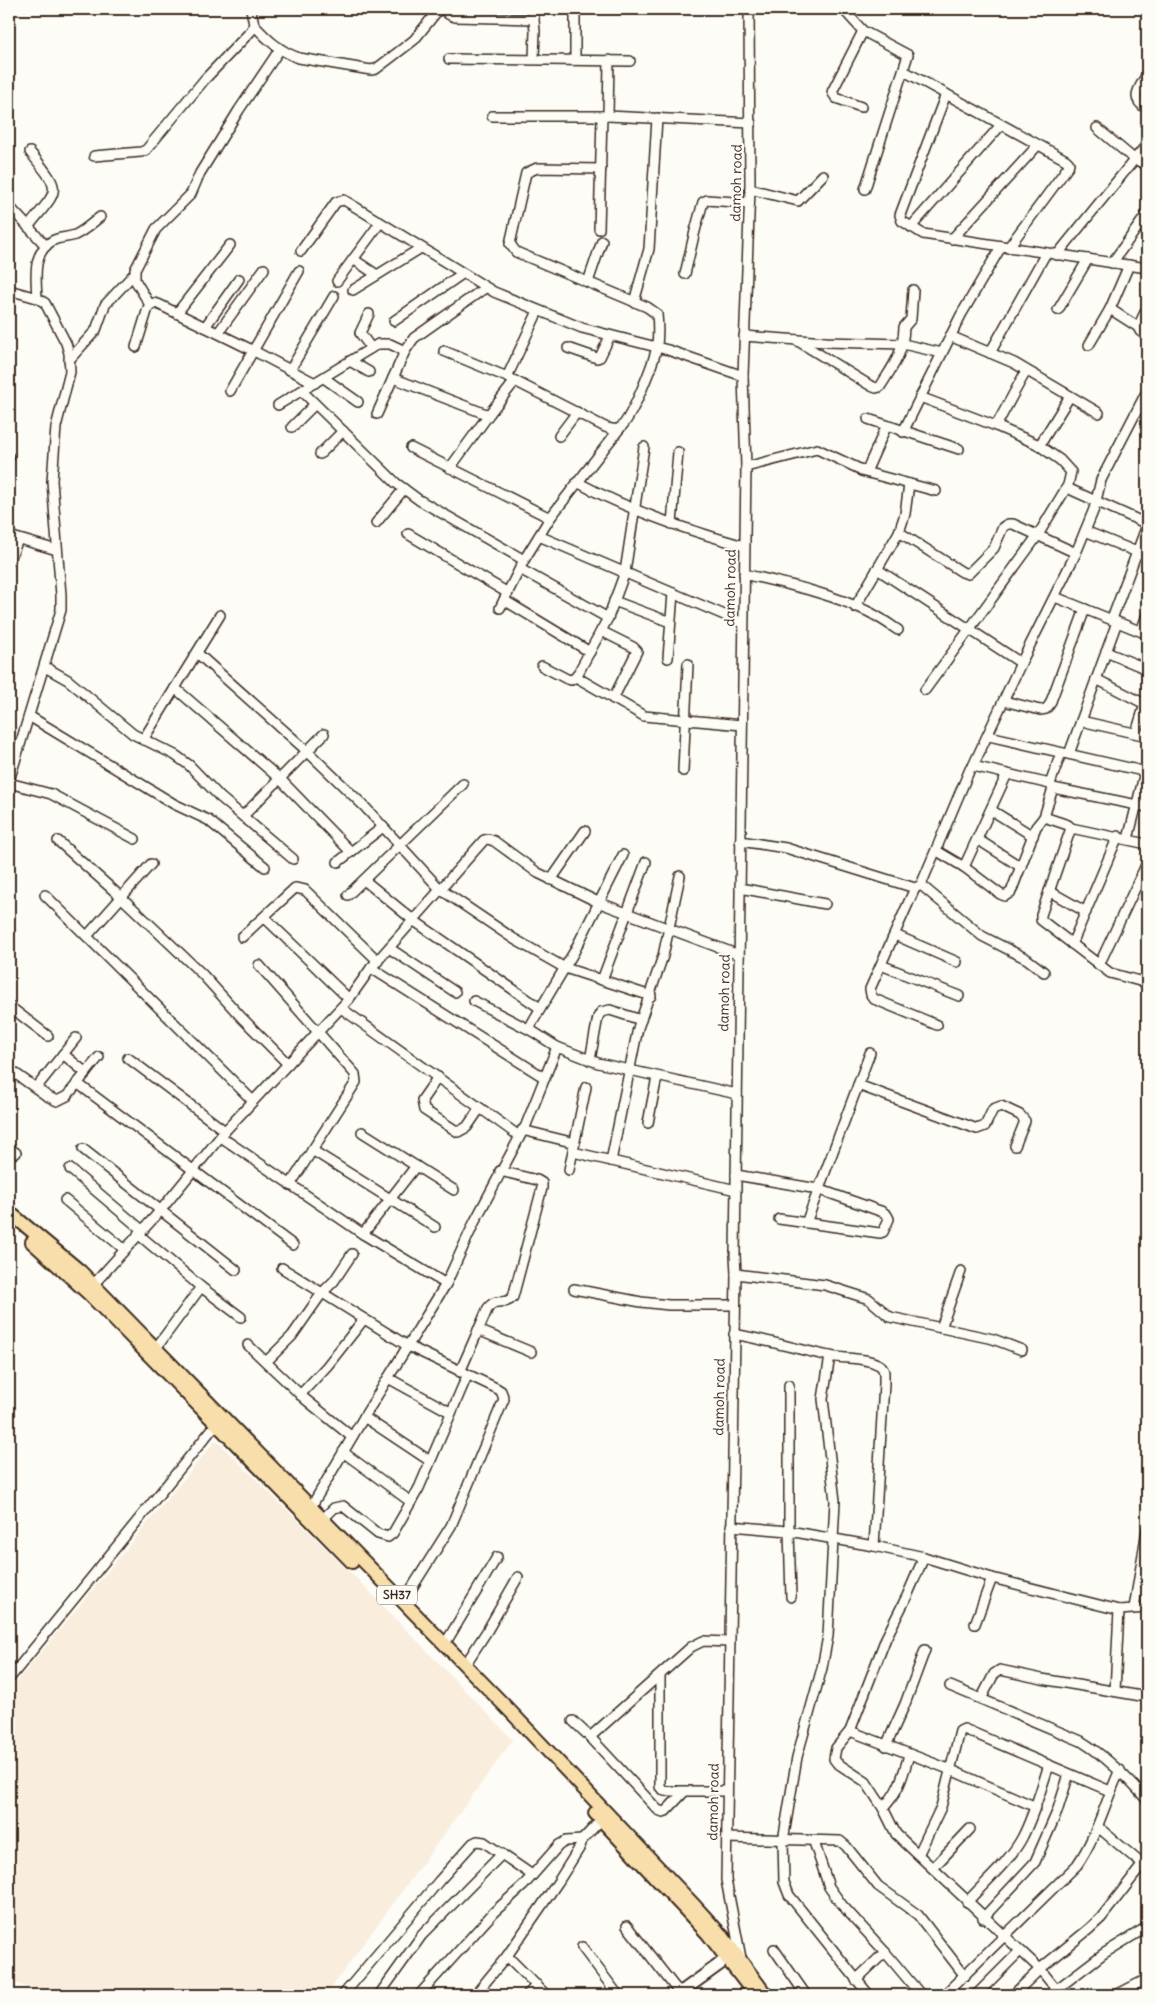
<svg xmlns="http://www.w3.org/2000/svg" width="1156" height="2004" viewBox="0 0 1156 2004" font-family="Delius,sans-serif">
	<rect width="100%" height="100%" fill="#fdfcf7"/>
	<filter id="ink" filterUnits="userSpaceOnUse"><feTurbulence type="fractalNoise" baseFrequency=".02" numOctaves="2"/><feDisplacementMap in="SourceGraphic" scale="10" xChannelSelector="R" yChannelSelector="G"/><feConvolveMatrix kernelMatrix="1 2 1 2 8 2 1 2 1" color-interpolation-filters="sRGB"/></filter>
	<g filter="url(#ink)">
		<!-- built -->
		<path fill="#f9eedd" d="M216,1440L365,1587L513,1740L326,1995H43L9,1980V1691Z"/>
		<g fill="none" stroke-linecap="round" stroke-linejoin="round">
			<defs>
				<g id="street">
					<path d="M444,9L448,14L455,17L534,19"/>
					<path d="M533,9L535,31L534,59"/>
					<path d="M843,9L863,31L908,55L865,189"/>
					<path d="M254,25C267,39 279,51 299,58L371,70L376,69L414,40L439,9"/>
					<path d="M449,59L630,61"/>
					<path d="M575,60V9"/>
					<path d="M904,71L1066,160L1069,163L1068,167L1008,248"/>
					<path d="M1147,74C1139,89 1129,98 1147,109"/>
					<path d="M946,94L900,215L902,221L923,234L1147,268"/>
					<path d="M861,107L836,98L832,92L863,31"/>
					<path d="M492,116H608L751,123"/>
					<path d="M608,116L609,60"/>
					<path d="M1097,128L1134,159L1147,165"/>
					<path d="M94,156L141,152L146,150L205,79L251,31L254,25L251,9"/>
					<path d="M750,189L798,201L823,175"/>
					<path d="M9,206L46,246"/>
					<path d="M28,227C60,187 63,193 30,152"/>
					<path d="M911,227L1001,125"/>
					<path d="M599,229L602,116"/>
					<path d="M952,239L1038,145"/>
					<path d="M301,251L336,202L344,200L494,292L582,328L668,350L743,376"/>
					<path d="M1057,255L1147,144"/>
					<path d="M353,259L377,275"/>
					<path d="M1112,263L1147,214"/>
					<path d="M685,274L695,231L703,202L707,200L749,203"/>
					<path d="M337,281L380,223"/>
					<path d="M588,282L602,241"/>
					<path d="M9,290L37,298L45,303L66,343L69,353L70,372L56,427L52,481L61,595V610L9,781"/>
					<path d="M353,290L421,248"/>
					<path d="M37,298C36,278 32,253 52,241C59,237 67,238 75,235C84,231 92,223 100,217"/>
					<path d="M634,302L649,249L657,118"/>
					<path d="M150,305L135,280V270L156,229L191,194L200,173L239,110L280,49"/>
					<path d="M1147,308L1138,327L1140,331L1147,336"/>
					<path d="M1110,309L1138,327"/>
					<path d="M1058,310L1088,259"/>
					<path d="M177,313L230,245"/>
					<path d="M369,314L360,333L371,348"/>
					<path d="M394,321L462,274"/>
					<path d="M205,327L239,279"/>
					<path d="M218,333L264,269"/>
					<path d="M744,336L826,342L903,344L942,353"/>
					<path d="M950,336L1014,363L1099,413"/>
					<path d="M796,340L871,386L876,388L880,387C894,364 903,355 904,327L911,319L913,290"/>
					<path d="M1089,345L1110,309L1129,265"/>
					<path d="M136,347L148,308L154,303L158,304L254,351L315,383"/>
					<path d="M568,348L597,358L600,357L610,336"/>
					<path d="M444,351L507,377L605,427C611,429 615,431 620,428C632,418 654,362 657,346C658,336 658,324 657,314L647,307L516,252L510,244L526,173L537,168L601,169"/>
					<path d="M990,353L1046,253"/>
					<path d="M69,360L96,330L105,305L133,275"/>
					<path d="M350,361L369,372"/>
					<path d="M290,370L334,296"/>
					<path d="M507,377L538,311"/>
					<path d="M324,378L358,402"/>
					<path d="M393,378L486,414L490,413L515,381"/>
					<path d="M230,391L299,271"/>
					<path d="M302,391L396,483L419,500L524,560"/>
					<path d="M920,397L996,426L1037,444L1041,443L1070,396"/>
					<path d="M278,405L378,344H390L405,351"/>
					<path d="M377,414L405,351L414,338L485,288"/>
					<path d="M868,419L959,449"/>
					<path d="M996,426L1026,371"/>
					<path d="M292,427L315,404"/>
					<path d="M903,432L961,315L1001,247"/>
					<path d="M559,436L577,412"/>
					<path d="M411,448L550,518"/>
					<path d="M320,454L343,431"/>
					<path d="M9,458V457"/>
					<path d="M746,467L817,449L866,472L886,427"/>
					<path d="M450,468L490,413"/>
					<path d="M861,471L936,491"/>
					<path d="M577,482C630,511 686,530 744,546"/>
					<path d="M1067,488L1147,524"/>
					<path d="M376,523L404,489"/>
					<path d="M672,524L678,452"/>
					<path d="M1085,531L1147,556"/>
					<path d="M899,532L962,572L968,574L994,548L1003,527L1008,524H1013L1076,553"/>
					<path d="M408,534L508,593"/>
					<path d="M9,536L57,550"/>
					<path d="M539,536L743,623"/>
					<path d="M9,561L18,540"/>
					<path d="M520,569L608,618"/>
					<path d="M877,569L1021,663"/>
					<path d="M744,574C786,584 830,593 869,612C879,617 889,624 898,630"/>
					<path d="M1055,597L1147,634"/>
					<path d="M504,600L590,652"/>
					<path d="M614,601L670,622"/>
					<path d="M855,607L899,532L905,514L909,484"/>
					<path d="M500,608L524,560L550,518L620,428"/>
					<path d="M1112,619L1147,525"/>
					<path d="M601,631L633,647L637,651L613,699"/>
					<path d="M1141,631L1147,615"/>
					<path d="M1106,652L1147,669"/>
					<path d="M197,653L307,751L364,806L440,889L514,939L565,968L651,996"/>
					<path d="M668,658L673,593"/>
					<path d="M542,666L567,679L571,680L576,677L608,618L625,572L644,447"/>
					<path d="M45,667L68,680L133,734L175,755L189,765L220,797L293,859"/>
					<path d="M576,677L644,716L742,725"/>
					<path d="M1096,679L1145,704L1136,733"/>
					<path d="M175,688L280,779L351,852"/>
					<path d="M925,690L1038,535L1068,485L1071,472L1060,460L1037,444"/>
					<path d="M1004,701L1040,710L1046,709L1050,704L1085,609"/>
					<path d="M29,716L174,804L208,820L265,867"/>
					<path d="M1081,721L1147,736"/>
					<path d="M989,736L1147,772"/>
					<path d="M143,740L220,615"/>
					<path d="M1069,754L1117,622"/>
					<path d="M973,766L1021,663L1076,553L1094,509L1101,480L1147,391"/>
					<path d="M683,771L688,664"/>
					<path d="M9,783L51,794L135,839"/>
					<path d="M1050,784L1061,753"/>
					<path d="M1053,788L1147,807"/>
					<path d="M991,810L1033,836"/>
					<path d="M243,816L324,734"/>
					<path d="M1071,828L1147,844"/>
					<path d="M977,839L1021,867"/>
					<path d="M1128,839L1145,772"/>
					<path d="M58,841L121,897L202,974L242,1018L288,1064"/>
					<path d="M740,841L786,848L915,888L921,885L970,769L973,766L1050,784L1053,788L1044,817L1068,825L1071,828L1041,915V920L1110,973L1147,983"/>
					<path d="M937,851L964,867L1000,894L1005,896L1011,892L1036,827L1044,817"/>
					<path d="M623,855L574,952L532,1023L530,1027L532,1031L557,1047L598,1063L737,1094"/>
					<path d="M338,862L383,827"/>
					<path d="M964,867L1007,774"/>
					<path d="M364,880L413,920L540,1008"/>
					<path d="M551,880L585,831"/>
					<path d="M921,885L982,936L1027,959L1044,972"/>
					<path d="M740,888L825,904"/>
					<path d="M915,888L870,989L871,995L874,999L937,1025"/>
					<path d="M1049,891L1086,912"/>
					<path d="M45,895L253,1101"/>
					<path d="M348,895L463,784"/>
					<path d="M264,917L349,999"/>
					<path d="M895,935L957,962"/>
					<path d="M87,936L151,864"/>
					<path d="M242,937L295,888L305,890L378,961"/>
					<path d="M1072,944L1118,836"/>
					<path d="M389,948L455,992"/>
					<path d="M259,965L355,1074L356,1082L290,1185"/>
					<path d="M881,965L959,996"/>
					<path d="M1099,965L1147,863"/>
					<path d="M371,968L545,1078"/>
					<path d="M602,980L646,862"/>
					<path d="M474,1001L532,1031"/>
					<path d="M9,1006L48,1036"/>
					<path d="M341,1008L519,1136"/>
					<path d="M63,1054L86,1073"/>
					<path d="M128,1058L225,1131"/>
					<path d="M590,1060L598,1017L601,1012L610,1010L641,1020"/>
					<path d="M9,1069L47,1096L57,1101L67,1096L99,1057"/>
					<path d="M438,1077L422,1100L424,1110L458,1132L467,1127L480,1108"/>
					<path d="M77,1083L293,1245"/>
					<path d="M858,1085L977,1129L985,1126L993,1109L1001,1106L1020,1115L1025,1121L1015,1146"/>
					<path d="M36,1088L76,1038"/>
					<path d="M648,1123L657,1077"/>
					<path d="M522,1130L575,1143"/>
					<path d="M362,1132L454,1190"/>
					<path d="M221,1137L363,1234L446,1284"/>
					<path d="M9,1148L16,1153"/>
					<path d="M83,1149L236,1270"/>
					<path d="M312,1150L435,1227"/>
					<path d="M573,1152L736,1190"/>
					<path d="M611,1161L638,1028L663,956L680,876"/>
					<path d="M70,1169L142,1230"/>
					<path d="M569,1170L586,1087"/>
					<path d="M736,1175L818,1189L883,1212L887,1215L889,1219L883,1232L880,1233L779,1219"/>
					<path d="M65,1200L124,1249"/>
					<path d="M806,1223L870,1053"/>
					<path d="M138,1234L201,1287L241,1317"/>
					<path d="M363,1234L416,1166"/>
					<path d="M282,1268L408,1346L496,1388L501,1391L504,1399L451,1526L403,1602"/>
					<path d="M736,1274L825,1285L869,1299L890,1317L993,1339L1022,1350"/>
					<path d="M93,1285L161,1210L225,1131L349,999L371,968L484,840L488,839L494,841L538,873L600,903L739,955"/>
					<path d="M574,1289L641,1302L669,1305H734"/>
					<path d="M941,1328L961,1271"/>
					<path d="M478,1330L531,1352"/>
					<path d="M734,1334C766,1340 797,1349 829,1356C843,1359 871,1357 882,1367L884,1372V1384L874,1546"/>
					<path d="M248,1345L305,1399L352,1437"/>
					<path d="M156,1348L201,1287"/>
					<path d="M830,1356L823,1399L835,1501L828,1636L822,1668L797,1757L783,1841L784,1882L789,1895L869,1995"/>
					<path d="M266,1362L292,1336L322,1293L334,1281L352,1254"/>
					<path d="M460,1372L488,1308C497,1296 504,1307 513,1297L542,1188V1183L537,1180L500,1171"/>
					<path d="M388,1378L450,1412"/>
					<path d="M789,1385V1531L791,1597"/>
					<path d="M300,1395L327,1366L364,1319"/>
					<path d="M364,1417L430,1461"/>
					<path d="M343,1452L411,1502"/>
					<path d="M311,1507L364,1417L446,1284L475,1221L526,1125L557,1047"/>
					<path d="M323,1519L334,1508L343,1506L378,1534L388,1537L393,1533L419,1488L467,1376"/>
					<path d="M731,1526L789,1531L874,1546L924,1557L992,1578L1119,1610L1147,1608"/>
					<path d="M924,1557L907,1596L886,1638L850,1731L836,1748L834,1759L837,1763L866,1782L883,1808L896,1834L1040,1969L1061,1995"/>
					<path d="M1134,1608L1147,1530"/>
					<path d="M975,1624L992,1578"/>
					<path d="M445,1644L497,1557"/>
					<path d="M465,1665L487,1631L518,1577"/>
					<path d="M660,1676V1787L665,1791H727"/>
					<path d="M9,1679L217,1423"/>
					<path d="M950,1686L1081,1741C1107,1757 1127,1777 1147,1800"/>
					<path d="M1115,1691L1119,1610"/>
					<path d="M981,1699L994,1674L1000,1670L1042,1679L1147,1697"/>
					<path d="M573,1721L590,1737L658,1810L663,1812L666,1811L684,1792"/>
					<path d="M850,1731L951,1770L1036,1807"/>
					<path d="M590,1737L691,1647L703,1641L729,1642"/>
					<path d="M886,1746L905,1704L925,1650"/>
					<path d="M883,1808C899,1792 903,1775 909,1755"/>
					<path d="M1098,1827L1142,1864"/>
					<path d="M727,1838L840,1841L846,1846L878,1886L918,1915L965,1976"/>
					<path d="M814,1842L829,1887L842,1905L885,1952L921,1995"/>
					<path d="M919,1853L941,1807L960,1731L964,1729L1110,1791"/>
					<path d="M933,1868L970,1829"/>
					<path d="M967,1902C985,1882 1009,1862 1022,1838C1034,1815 1041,1789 1049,1765"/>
					<path d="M983,1918L1035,1862L1057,1812L1069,1774"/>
					<path d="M627,1926L681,1995"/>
					<path d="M582,1947L618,1995"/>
					<path d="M774,1949L806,1995"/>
					<path d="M507,1956L546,1995"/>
					<path d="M741,1958L726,1880L736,1274L735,1255L746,467L743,376L750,189L749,9"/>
					<path d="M856,1980L885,1952"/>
					<path d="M1057,1989L1103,1954L1147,1927"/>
					<path d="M343,1995L439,1881L473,1843L477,1841L484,1842L532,1875"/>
					<path d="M379,1995L422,1935L502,1854"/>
					<path d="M419,1995L494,1912L523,1886L559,1845L566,1841L582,1840"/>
					<path d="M475,1995L507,1956L558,1882L580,1847L582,1840L601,1820"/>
					<path d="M527,1995L537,1985"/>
					<path d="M944,1995L1077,1865C1097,1836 1105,1802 1120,1770"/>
					<path d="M976,1995L1020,1951"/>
					<path d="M1013,1995L1040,1969L1089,1929L1101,1918L1147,1859"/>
					<path d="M1116,1995L1147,1979"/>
				</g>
				<path id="secondary" d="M677,1995L720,1964L732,1952"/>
				<g id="primary">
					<path d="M9,1212L80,1271L510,1711L692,1903L724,1938L766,1995"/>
					<path d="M32,1242L88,1293L352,1562"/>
					<path d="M595,1813L708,1934L749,1987"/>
				</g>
			</defs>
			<!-- street casing -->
			<use href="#street" stroke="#3b2a1e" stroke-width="12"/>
			<!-- secondary casing -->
			<use href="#secondary" stroke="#3b2a1e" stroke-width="15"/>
			<!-- primary casing -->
			<use href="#primary" stroke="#3b2a1e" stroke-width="16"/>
			<!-- street -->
			<use href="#street" stroke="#fdfcf7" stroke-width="9"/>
			<!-- secondary -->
			<use href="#secondary" stroke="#fdfcf7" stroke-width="11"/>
			<!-- primary -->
			<use href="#primary" stroke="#f8deab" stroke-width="12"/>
		</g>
	</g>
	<g text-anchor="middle" stroke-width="4.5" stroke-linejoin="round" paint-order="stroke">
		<!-- shield labels -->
		<rect fill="#fdfcf7" stroke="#75695f" stroke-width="1" x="377" y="1585.5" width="40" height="19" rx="4"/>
		<g font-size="12" font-weight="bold" fill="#3b2a1e">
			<text x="397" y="1599">SH37</text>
		</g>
		<!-- street labels -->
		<g font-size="14" fill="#3b2a1e" stroke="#fdfcf7">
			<text transform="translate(736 183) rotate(-89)" y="5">damoh road</text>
			<text transform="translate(730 588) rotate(-89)" y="5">damoh road</text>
			<text transform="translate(724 993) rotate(-89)" y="5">damoh road</text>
			<text transform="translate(719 1397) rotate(-89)" y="5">damoh road</text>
			<text transform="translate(713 1802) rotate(-89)" y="5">damoh road</text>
		</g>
	</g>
	<!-- margin -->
	<rect width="1156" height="2004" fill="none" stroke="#fdfcf7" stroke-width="30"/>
	<rect x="15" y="15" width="1126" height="1974" fill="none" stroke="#3b2a1e" stroke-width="2" filter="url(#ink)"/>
</svg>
